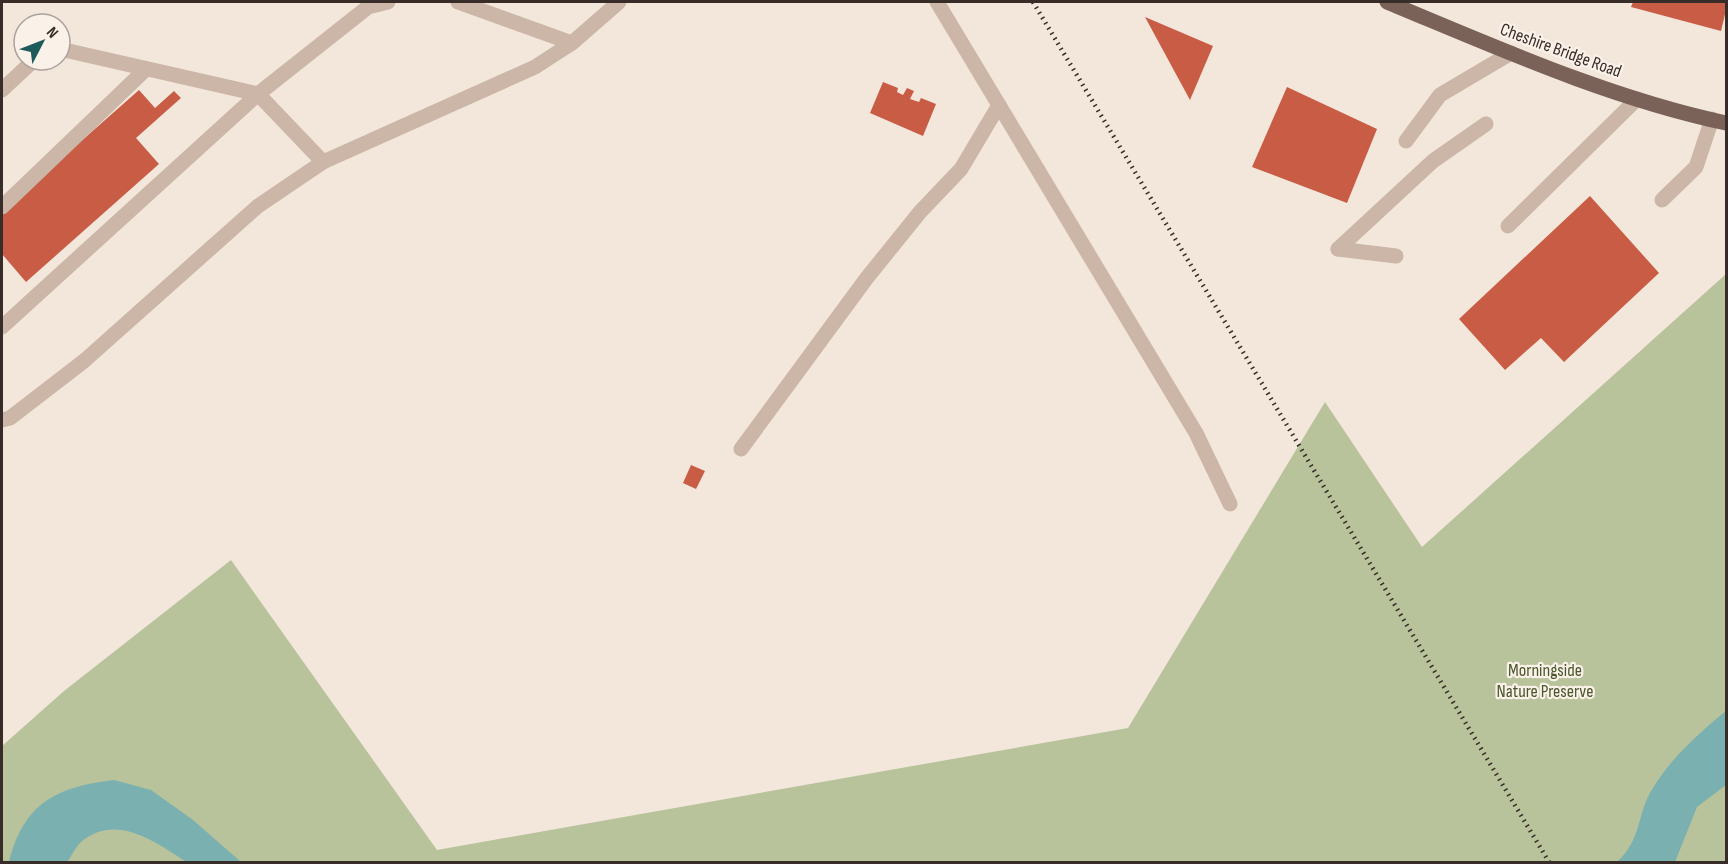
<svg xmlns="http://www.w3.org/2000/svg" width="1728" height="864" viewBox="0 0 1728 864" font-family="'Sofia Sans Condensed',sans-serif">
	<rect width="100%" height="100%" fill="#f3e7dc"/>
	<!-- green -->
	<path fill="#b8c29b" d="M1726,274V862H2V746L64,691L231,560L437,850L1128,728L1325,402L1422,547Z"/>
	<!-- water -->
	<g fill="#7ab1b0">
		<path d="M1726,711V785L1697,807L1675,862H1617C1643,838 1636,814 1653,788C1671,758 1700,732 1726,711Z"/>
		<path d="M114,780L151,790L193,820L241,862C230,863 193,864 185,861C155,842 115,812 80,843C75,848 71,857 67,862H9C24,803 56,787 114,780Z"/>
	</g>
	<!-- building -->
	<g fill="#c95c44">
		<path d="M1633,2H1726V10L1721,31L1631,7Z"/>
		<path d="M1145,17L1213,46L1190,100Z"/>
		<path d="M883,82L898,88L897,92L903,95L907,88L914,91L910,99L919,102L921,98L936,104L923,136L870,113Z"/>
		<path d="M1287,87L1377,129L1347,203L1252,167Z"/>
		<path d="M139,90L155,108L174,91L181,98L136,138L159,164L26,282L2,254V211Z"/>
		<path d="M1590,196L1659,273L1564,362L1541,338L1505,370L1459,319Z"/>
		<path d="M691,465L705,471L696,489L683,483Z"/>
	</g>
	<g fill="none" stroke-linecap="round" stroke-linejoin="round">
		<!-- minor -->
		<g stroke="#cbb6a7" stroke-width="15">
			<path d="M458,2L572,43"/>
			<path d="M937,2L1196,433L1230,504"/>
			<path d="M60,49L258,94L323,162"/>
			<path d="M2,90L34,60"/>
			<path d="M1406,141L1440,95L1511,53"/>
			<path d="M1662,200L1696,167L1712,119"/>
			<path d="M2,207L146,69"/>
			<path d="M1508,226L1637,99"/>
			<path d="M1338,249L1433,161L1486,124"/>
			<path d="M1338,249L1396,256"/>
			<path d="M2,327L258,94L368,7L388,2"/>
			<path d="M2,420L10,418L84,361L258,206L323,162L535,67L572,43L619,2"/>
			<path d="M741,449L866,279L920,212L961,169L999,105"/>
		</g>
		<!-- major -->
		<path stroke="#7a6259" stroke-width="15" d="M1387,2C1498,48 1609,98 1726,123"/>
		<!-- rail -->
		<path stroke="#382c28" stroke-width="4.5" stroke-dasharray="1.5 4.5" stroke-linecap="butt" d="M1033,2L1549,862"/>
	</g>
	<g text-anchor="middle" stroke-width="4.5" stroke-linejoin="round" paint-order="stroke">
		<!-- street labels -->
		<g font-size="18" fill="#382c28" stroke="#faf1e9">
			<text transform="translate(1561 50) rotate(20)" y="6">Cheshire Bridge Road</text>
		</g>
		<!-- park labels -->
		<g font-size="18" fill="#49572b" stroke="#faf1e9">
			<text x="1545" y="676">Morningside<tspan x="1545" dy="21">Nature Preserve</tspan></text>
		</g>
	</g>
	<!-- border -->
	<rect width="1728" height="864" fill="none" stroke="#382c28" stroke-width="6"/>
	<!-- north arrow -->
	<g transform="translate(42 42) rotate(48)"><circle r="28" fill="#faf1e9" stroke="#aca29c" stroke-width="1.5"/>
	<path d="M0-4.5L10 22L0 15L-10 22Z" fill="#1c5a5b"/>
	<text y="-9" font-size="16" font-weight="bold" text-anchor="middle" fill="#382c28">N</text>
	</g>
</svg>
